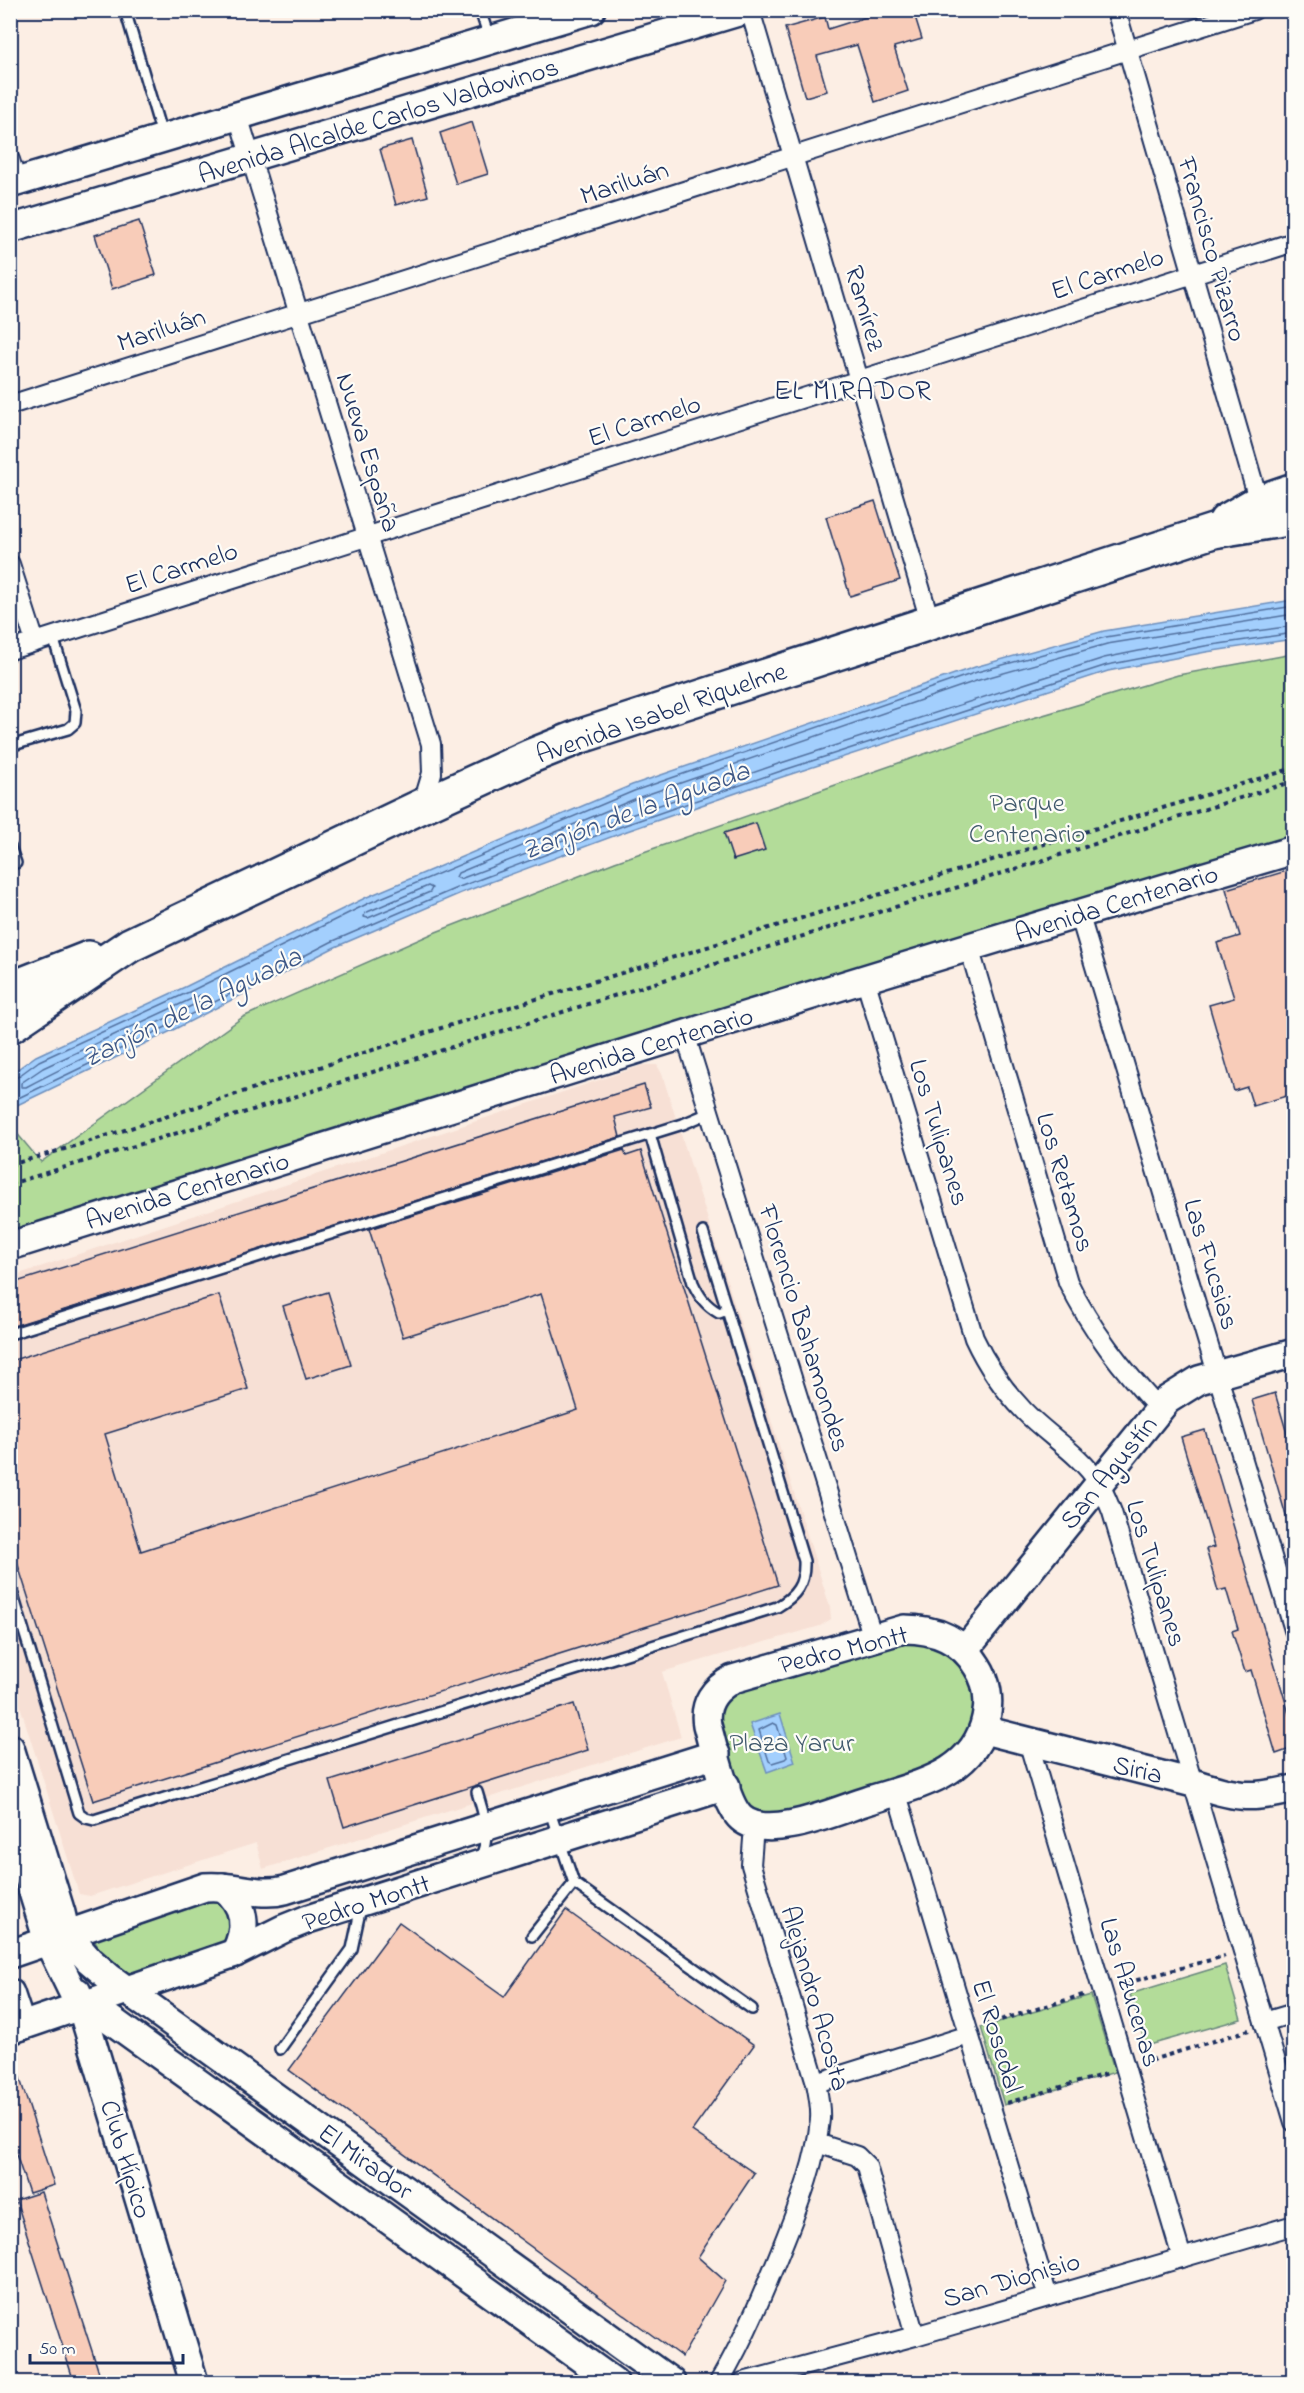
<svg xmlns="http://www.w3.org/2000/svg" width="1304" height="2393" viewBox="0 0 1304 2393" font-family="'Indie Flower',sans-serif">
	<rect width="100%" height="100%" fill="#fceee4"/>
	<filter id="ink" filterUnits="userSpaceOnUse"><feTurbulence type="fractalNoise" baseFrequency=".0167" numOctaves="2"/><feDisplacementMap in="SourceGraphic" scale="12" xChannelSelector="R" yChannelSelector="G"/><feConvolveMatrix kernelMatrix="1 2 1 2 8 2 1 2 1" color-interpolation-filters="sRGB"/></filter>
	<g filter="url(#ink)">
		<!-- built -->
		<path fill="#f7e0d5" d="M644,1065H657L662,1074L830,1607L831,1619L820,1626L662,1672L681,1737L263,1869L256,1843L90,1896L79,1894L11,1677L10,1277Z"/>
		<!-- green -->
		<g fill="#b3dc99" stroke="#67867c" stroke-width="1.5">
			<path d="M1293,654V835L749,1001L11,1231L10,1125L41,1162L243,1017L436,932L615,862L996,729L1178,675Z"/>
			<path d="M910,1638L926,1640L961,1661L976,1693L972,1733L938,1765L786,1815L767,1817L746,1810L735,1795L717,1715L725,1698L743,1686Z"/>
			<path d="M211,1892L235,1920L227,1944L135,1977L104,1956L90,1934Z"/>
			<path d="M1225,1965L1241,2019L1146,2046L1130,1994Z"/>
			<path d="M1091,1995L1115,2072L1004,2105L981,2027Z"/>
		</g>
		<!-- water -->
		<g fill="#a3cffd" stroke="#6d8fbd" stroke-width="1.5">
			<path d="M1293,600V639L1206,652L1108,671L782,777L627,831L461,893L333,948L171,1031L11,1108V1074L36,1056L187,986L367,897L632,785L975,667L1104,631Z"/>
			<path d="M780,1714L795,1762L767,1772L750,1724Z"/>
		</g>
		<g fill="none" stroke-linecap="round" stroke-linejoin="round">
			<!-- shore -->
			<g stroke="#516f9e" stroke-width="1.5">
				<path d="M1294,614L1107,644L979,680L637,798L458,873L456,877L460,879L622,818L778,764L1104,658L1203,638L1294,626"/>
				<path d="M428,886L432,888L430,892L368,918L364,917L365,913Z"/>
				<path d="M200,995L202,998L201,1001C143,1031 84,1056 26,1087H21V1083L43,1068Z"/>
				<path d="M10,1079L16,1078L39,1061L189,992L369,903L634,791L977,672L1106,637L1294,606"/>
				<path d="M10,1102L168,1026L331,942L459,887L625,825L781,771L1107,665L1205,646L1294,633"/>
				<path d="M773,1723L777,1725L787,1757L785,1759L772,1763L769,1761L759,1730Z"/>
			</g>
		</g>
		<!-- building -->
		<g fill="#f8ccb9" stroke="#1b2f5e" stroke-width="1.5">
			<path d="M888,10H913L922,39L894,47L908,91L875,102L857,45L817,56L827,91L805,97L785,28L825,17L828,29Z"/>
			<path d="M472,122L488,174L456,184L440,133Z"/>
			<path d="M412,140L428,196L396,205L380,149Z"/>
			<path d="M139,221L156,275L112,289L95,235Z"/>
			<path d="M875,501L900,580L850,596L826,517Z"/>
			<path d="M756,823L765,850L733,860L724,833Z"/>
			<path d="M1293,869V1094L1253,1106L1247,1087L1234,1091L1209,1005L1234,998L1217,943L1240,936L1226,889Z"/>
			<path d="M644,1085L651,1107L615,1117L620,1137L10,1327V1284Z"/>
			<path d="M624,1150L626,1156L641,1151L778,1585L93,1801L10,1540V1361L219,1295L248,1389L105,1434L141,1551L578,1410L541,1294L403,1337L369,1229Z"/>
			<path d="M328,1292L351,1365L306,1379L283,1306Z"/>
			<path d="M1275,1393L1293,1454V1525L1289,1526L1252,1400Z"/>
			<path d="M1205,1430L1293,1727V1748L1276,1754L1251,1670L1245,1672L1232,1631L1238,1629L1226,1589L1218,1591L1206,1549L1214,1547L1181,1437Z"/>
			<path d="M574,1704L588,1750L344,1827L330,1781Z"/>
			<path d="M566,1910L754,2045L692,2131L754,2173L698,2257L725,2281L682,2357L289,2070L399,1922L504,1997Z"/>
			<path d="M14,2060L54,2185L29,2193L10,2136V2061Z"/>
			<path d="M41,2192L70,2283L102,2382H74L46,2294L16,2200Z"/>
		</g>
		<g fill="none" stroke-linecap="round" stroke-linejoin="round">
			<defs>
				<g id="lane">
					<path d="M125,10L162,135"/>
					<path d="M480,10L489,37"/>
					<path d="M10,746L68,729L75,723L76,711L53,637"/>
					<path d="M10,847L16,863"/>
					<path d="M650,1134L693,1283C699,1296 705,1305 719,1313L727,1310"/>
					<path d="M10,1334L683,1124L709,1113"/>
					<path d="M10,1585L79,1813L86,1818L94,1820L777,1607C796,1596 805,1584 804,1561L703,1232"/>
					<path d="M477,1792C484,1816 492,1835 480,1858"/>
					<path d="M549,1809L574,1883L752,2009"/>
					<path d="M532,1936L574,1883"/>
					<path d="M280,2049L352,1949L361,1907"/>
				</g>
				<g id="street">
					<path d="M750,10L930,621"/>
					<path d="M1116,10L1259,502"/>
					<path d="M238,116L431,744L432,773L422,806"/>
					<path d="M10,160L17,182"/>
					<path d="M10,405L1254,10"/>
					<path d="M10,564L35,642"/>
					<path d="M10,650L1294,242"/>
					<path d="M1079,913L1294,1630"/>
					<path d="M969,947L1068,1282C1091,1330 1123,1370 1159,1409"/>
					<path d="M865,979L974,1338C987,1366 1003,1389 1024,1411C1047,1435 1080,1454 1098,1482C1104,1491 1108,1502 1112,1512L1294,2122"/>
					<path d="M685,1034L873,1638"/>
					<path d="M1028,1741L1182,2258"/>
					<path d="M896,1791L1048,2297"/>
					<path d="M1264,2022L1294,2013"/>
					<path d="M816,2083L969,2035"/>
					<path d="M817,2143L857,2156L867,2166L915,2336"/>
					<path d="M719,2382C746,2336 766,2287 786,2237C801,2199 816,2161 820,2119C821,2107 818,2094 816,2083L751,1865L753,1839L757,1825"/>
					<path d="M743,2382L915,2336L1294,2225"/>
				</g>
				<g id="secondary">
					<path d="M10,184L591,10"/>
					<path d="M10,229L745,10"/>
					<path d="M10,1246C437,1112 864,976 1294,850"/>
					<path d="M904,1629C934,1629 961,1639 977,1666C987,1681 990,1700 986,1718C974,1776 915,1785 867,1801C838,1810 768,1842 741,1818C726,1805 713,1747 707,1725C703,1704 714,1689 733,1679Z"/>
					<path d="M965,1650L1167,1400L1199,1380L1294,1353"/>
					<path d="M984,1730L1193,1783C1236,1797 1248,1800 1294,1789"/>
					<path d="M10,1748L61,1913L70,1951"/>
					<path d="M10,1817L48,1941L79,2005L104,2015L614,2382"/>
					<path d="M223,1887C246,1905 248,1928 235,1953"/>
					<path d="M67,1935L89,1960L110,1978L671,2382"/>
					<path d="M10,1954L205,1887C232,1884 258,1897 285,1890L716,1754"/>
					<path d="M77,1992L194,2382"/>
					<path d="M10,1993L21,2026"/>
					<path d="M10,2030L235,1953L283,1929L308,1919L726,1786"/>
				</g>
				<g id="highway">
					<path d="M1226,521L1259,502L1294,490"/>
					<path d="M10,989L89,958"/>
					<path d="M10,1026L130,945L422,806L531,756L581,736L1213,531L1294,518"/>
				</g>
			</defs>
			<!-- lane casing -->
			<use href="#lane" stroke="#1b2f5e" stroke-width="14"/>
			<!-- street casing -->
			<use href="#street" stroke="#1b2f5e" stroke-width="22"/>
			<!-- secondary casing -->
			<use href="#secondary" stroke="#1b2f5e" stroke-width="32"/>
			<!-- highway casing -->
			<use href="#highway" stroke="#1b2f5e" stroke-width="38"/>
			<!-- path -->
			<g stroke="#1b2f5e" stroke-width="4" stroke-dasharray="4.5 4.5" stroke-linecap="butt">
				<path d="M10,1165L78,1145L438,1029L1294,768"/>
				<path d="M10,1184L243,1113L1294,781"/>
				<path d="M1119,1985L1225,1956"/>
				<path d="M984,2025L1086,1994"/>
				<path d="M1142,2063L1249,2030"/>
				<path d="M1007,2103L1109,2073"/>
			</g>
			<!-- lane -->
			<use href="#lane" stroke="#fdfcf7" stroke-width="9"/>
			<!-- street -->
			<use href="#street" stroke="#fdfcf7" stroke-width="18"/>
			<!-- secondary -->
			<use href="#secondary" stroke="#fdfcf7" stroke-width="27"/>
			<!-- highway -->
			<use href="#highway" stroke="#fdfcf7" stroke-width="33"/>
		</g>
	</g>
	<g text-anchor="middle" stroke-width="4.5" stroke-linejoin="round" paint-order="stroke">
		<!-- street labels -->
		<g font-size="27" fill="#1b2f5e" stroke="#fdfcf7">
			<text transform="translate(378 120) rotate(-17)" y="9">Avenida Alcalde Carlos Valdovinos</text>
			<text transform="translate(624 182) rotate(-18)" y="9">Mariluán</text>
			<text transform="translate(1213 249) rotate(74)" y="9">Francisco Pizarro</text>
			<text transform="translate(1107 273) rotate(-18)" y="9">El Carmelo</text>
			<text transform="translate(866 308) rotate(74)" y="9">Ramírez</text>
			<text transform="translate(161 329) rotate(-18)" y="9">Mariluán</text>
			<text transform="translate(644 420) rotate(-18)" y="9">El Carmelo</text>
			<text transform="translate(369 452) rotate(73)" y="9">Nueva España</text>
			<text transform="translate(181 567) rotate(-18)" y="9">El Carmelo</text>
			<text transform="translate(661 712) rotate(-19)" y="9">Avenida Isabel Riquelme</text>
			<text transform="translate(1116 903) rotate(-17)" y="9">Avenida Centenario</text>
			<text transform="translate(651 1045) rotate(-17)" y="9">Avenida Centenario</text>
			<text transform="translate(940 1132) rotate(73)" y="9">Los Tulipanes</text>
			<text transform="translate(1066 1182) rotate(73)" y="9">Los Retamos</text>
			<text transform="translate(187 1190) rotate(-17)" y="9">Avenida Centenario</text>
			<text transform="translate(1212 1264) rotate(73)" y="9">Las Fucsias</text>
			<text transform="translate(805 1328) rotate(73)" y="9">Florencio Bahamondes</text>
			<text transform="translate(1108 1472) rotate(-51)" y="9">San Agustín</text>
			<text transform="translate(1157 1573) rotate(73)" y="9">Los Tulipanes</text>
			<text transform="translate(843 1649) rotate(-14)" y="9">Pedro Montt</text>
			<text transform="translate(1138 1769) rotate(14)" y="9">Siria</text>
			<text transform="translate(366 1902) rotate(-18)" y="9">Pedro Montt</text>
			<text transform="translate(1131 1992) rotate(73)" y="9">Las Azucenas</text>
			<text transform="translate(816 1998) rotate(74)" y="9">Alejandro Acosta</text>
			<text transform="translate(998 2036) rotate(73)" y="9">El Rosedal</text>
			<text transform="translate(127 2159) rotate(73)" y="9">Club Hípico</text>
			<text transform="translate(366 2161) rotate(36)" y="9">El Mirador</text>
			<text transform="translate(1011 2279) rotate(-16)" y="9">San Dionisio</text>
		</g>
		<!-- park labels -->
		<g font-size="27" fill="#415a6d" stroke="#fdfcf7">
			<text x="1027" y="811">Parque<tspan x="1027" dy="31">Centenario</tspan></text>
			<text x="792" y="1751">Plaza Yarur</text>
		</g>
		<!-- neighbourhood labels -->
		<g font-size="28" letter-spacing="1.5" fill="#1b2f5e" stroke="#fdfcf7">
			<text x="853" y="399">EL MIRADOR</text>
		</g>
		<!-- water labels -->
		<g font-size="28" font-style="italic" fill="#3d5786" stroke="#fdfcf7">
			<text transform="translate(635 809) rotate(-20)" y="10">Zanjón de la Aguada</text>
			<text transform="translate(191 1006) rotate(-26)" y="10">Zanjón de la Aguada</text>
		</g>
	</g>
	<!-- margin -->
	<rect width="1304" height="2393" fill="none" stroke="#fdfcf7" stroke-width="36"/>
	<rect x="18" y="18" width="1268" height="2357" fill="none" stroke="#1b2f5e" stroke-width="2" filter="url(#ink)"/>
	<!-- scale -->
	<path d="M30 2354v9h153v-9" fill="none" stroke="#1b2f5e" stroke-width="3"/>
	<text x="39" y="2354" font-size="18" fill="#1b2f5e" stroke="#fdfcf7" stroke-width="4.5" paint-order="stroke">50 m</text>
</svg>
